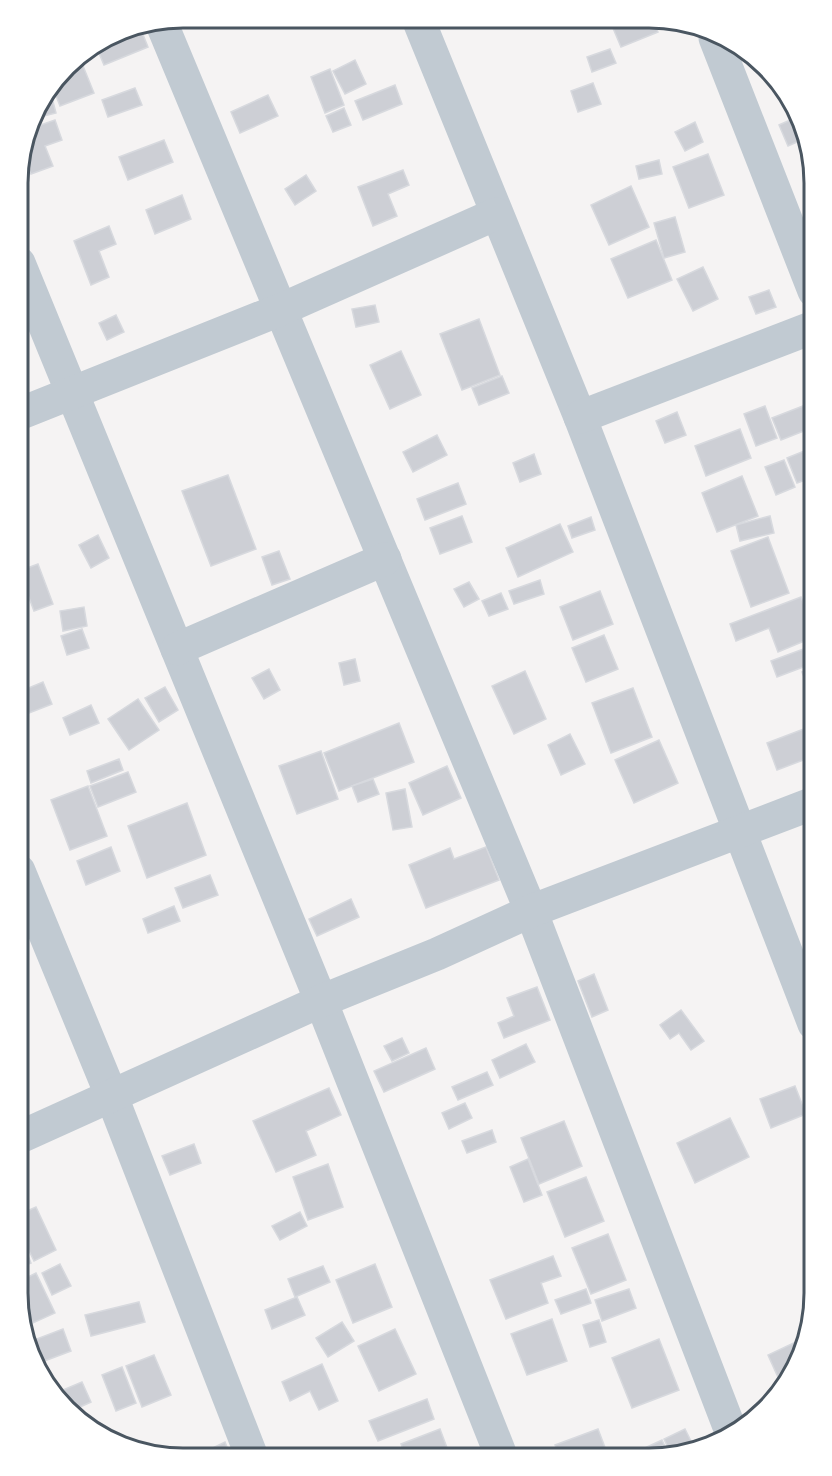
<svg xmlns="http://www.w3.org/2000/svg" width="832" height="1476" viewBox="0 0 832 1476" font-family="'IBM Plex Sans',sans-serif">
	<rect width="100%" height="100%" fill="#f5f3f3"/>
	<!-- building -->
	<g fill="#cdcfd5" stroke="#d7d9de" stroke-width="1.5">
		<path d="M610,21H654L658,32L621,47Z"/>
		<path d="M140,27L148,47L104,65L96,46L120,30Z"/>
		<path d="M610,49L616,63L592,72L587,57Z"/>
		<path d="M79,56L94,93L60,106L53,88L52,89L74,59Z"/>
		<path d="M355,60L366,84L345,94L333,71Z"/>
		<path d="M330,69L344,105L325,113L311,77Z"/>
		<path d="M593,83L601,104L578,112L571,91Z"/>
		<path d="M395,85L402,104L363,120L355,101Z"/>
		<path d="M135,88L142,105L108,117L102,100Z"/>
		<path d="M51,94L56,113L32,119L35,110L47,95Z"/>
		<path d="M268,95L278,116L240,133L231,112Z"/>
		<path d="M344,108L351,125L333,132L326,116Z"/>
		<path d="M797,117L806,138L788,146L779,125Z"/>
		<path d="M55,120L62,140L45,146L53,166L31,174L22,153L29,129Z"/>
		<path d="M695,122L703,142L685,151L675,132Z"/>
		<path d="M164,140L173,162L128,180L119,157Z"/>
		<path d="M708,154L724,195L689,208L673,167Z"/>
		<path d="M659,160L662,174L639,179L636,166Z"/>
		<path d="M403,170L409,185L388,194L397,216L373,226L358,187Z"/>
		<path d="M306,175L316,191L295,205L285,189Z"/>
		<path d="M631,186L649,227L609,245L591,205Z"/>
		<path d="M182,195L191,219L155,234L146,210Z"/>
		<path d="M675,217L685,252L664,258L654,223Z"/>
		<path d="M109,226L116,244L99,251L109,277L91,285L74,241Z"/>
		<path d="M656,240L672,280L628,298L611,259Z"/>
		<path d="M703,267L718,299L693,311L677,279Z"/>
		<path d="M769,290L776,307L756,314L749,297Z"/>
		<path d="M375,305L379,322L356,327L352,309Z"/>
		<path d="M116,315L124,332L107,340L99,323Z"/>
		<path d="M479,319L500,375L462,390L440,334Z"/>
		<path d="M401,351L421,395L390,409L370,365Z"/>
		<path d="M502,376L509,393L479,405L472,388Z"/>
		<path d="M808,404L814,420V427L781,440L772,418Z"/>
		<path d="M765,406L777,438L756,446L744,414Z"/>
		<path d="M677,412L686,435L665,443L656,421Z"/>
		<path d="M740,429L751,458L706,476L695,446Z"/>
		<path d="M437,435L447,455L413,472L403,452Z"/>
		<path d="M814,447V477L797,483L787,458Z"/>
		<path d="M534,454L541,474L520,482L513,463Z"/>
		<path d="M784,460L795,487L776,495L765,467Z"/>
		<path d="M228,475L256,549L211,566L182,491Z"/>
		<path d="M742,476L758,516L717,532L702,493Z"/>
		<path d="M458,483L466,504L425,520L417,499Z"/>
		<path d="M462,516L472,542L440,554L430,528Z"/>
		<path d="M770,516L774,533L740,541L736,525Z"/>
		<path d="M591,517L595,530L572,538L568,526Z"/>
		<path d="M560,524L573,552L518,577L506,548Z"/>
		<path d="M98,535L109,558L91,568L79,545Z"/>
		<path d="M768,537L789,593L751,607L731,551Z"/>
		<path d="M279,551L290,579L272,585L262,557Z"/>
		<path d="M38,564L53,604L34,611L19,571Z"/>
		<path d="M540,580L544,594L514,604L509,591Z"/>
		<path d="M469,582L479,599L464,607L454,589Z"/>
		<path d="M600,591L613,624L573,640L560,607Z"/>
		<path d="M501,593L508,609L489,616L482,601Z"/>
		<path d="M801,597L814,631V637L778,652L769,628L736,641L730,624Z"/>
		<path d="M84,607L87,626L63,631L60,611Z"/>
		<path d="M82,629L89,648L67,655L61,636Z"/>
		<path d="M604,635L618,669L586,682L572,648Z"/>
		<path d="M814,645V663L777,677L771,661Z"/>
		<path d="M355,659L360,681L344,685L339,663Z"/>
		<path d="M814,667V704L802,672Z"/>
		<path d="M269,669L280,690L264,699L252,678Z"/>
		<path d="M525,671L546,719L514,734L492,686Z"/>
		<path d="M43,682L52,704L19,717V692Z"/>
		<path d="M165,687L178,710L159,722L145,698Z"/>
		<path d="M633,688L652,737L611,753L592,703Z"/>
		<path d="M138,699L159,730L129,750L108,719Z"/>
		<path d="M91,705L99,723L70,735L63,718Z"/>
		<path d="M399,723L414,762L339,791L324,753Z"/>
		<path d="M814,725V756L777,770L767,743Z"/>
		<path d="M570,734L585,764L561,775L548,745Z"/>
		<path d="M659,740L678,783L634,803L615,760Z"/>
		<path d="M321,751L338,799L297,814L279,766Z"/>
		<path d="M119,759L123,770L91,783L87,771Z"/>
		<path d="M447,766L461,798L423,815L409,783Z"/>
		<path d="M128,772L136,792L98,807L90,786Z"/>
		<path d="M373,779L379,794L358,802L352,786Z"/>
		<path d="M88,786L107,836L70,850L51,800Z"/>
		<path d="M405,789L412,827L393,830L386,793Z"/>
		<path d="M187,803L206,855L147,878L128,826Z"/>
		<path d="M111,847L120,871L86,885L77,861Z"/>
		<path d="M486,847L499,880L426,908L409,865L450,848L454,859Z"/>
		<path d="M210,875L218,895L183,908L175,888Z"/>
		<path d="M351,899L359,917L317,936L309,919Z"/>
		<path d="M174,906L180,921L148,933L143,919Z"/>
		<path d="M594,974L608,1010L592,1017L578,981Z"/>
		<path d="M537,987L550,1020L504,1038L498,1023L514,1016L507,998Z"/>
		<path d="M681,1010L704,1041L691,1050L679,1033L670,1039L660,1025Z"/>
		<path d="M402,1038L409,1053L392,1061L384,1046Z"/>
		<path d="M526,1044L535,1062L500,1078L492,1060Z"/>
		<path d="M426,1048L435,1069L384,1092L374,1071Z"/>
		<path d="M487,1072L493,1085L458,1100L452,1087Z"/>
		<path d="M795,1086L806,1114L771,1128L760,1099Z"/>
		<path d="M329,1088L341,1115L306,1131L316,1155L276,1172L253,1121Z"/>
		<path d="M465,1103L472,1118L449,1129L442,1113Z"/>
		<path d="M730,1118L749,1157L695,1183L677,1143Z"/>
		<path d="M564,1121L582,1166L539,1184L521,1138Z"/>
		<path d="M492,1130L496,1142L467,1153L462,1141Z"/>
		<path d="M194,1144L201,1163L170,1175L162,1156Z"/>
		<path d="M528,1159L542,1195L524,1202L510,1167Z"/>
		<path d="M328,1164L343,1207L308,1220L293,1177Z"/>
		<path d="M586,1177L604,1221L565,1237L547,1192Z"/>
		<path d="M36,1207L56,1250L34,1261L18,1228V1215Z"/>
		<path d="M300,1212L307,1226L280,1240L272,1226Z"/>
		<path d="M18,1231L31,1263L18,1268Z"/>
		<path d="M608,1234L626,1280L591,1294L572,1248Z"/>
		<path d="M553,1256L561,1276L541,1283L548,1303L506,1319L490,1280Z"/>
		<path d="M60,1264L71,1286L52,1295L42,1273Z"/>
		<path d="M375,1264L392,1307L353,1323L336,1280Z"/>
		<path d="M323,1266L330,1282L295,1297L288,1279Z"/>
		<path d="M36,1273L55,1313L24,1327L18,1282Z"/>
		<path d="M586,1289L591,1303L561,1314L555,1300Z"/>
		<path d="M629,1289L636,1308L602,1321L595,1300Z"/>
		<path d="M297,1297L305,1315L272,1329L265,1310Z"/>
		<path d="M139,1302L145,1322L91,1336L85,1315Z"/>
		<path d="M552,1319L567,1361L527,1375L511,1334Z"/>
		<path d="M599,1320L606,1342L590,1347L583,1325Z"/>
		<path d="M342,1322L354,1341L328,1357L316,1338Z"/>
		<path d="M63,1329L71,1351L39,1363L26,1343Z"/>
		<path d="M395,1329L416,1374L379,1391L358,1346Z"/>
		<path d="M659,1339L679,1390L632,1408L612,1358Z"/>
		<path d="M800,1340L782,1386L768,1355Z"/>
		<path d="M154,1355L171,1395L142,1407L126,1366Z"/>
		<path d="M322,1364L338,1401L319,1410L310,1391L290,1401L282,1382Z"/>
		<path d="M122,1367L136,1403L116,1411L102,1375Z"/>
		<path d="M82,1382L91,1402L71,1411L58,1392Z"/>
		<path d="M427,1399L434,1419L378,1441L369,1421Z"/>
		<path d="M440,1429L449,1453L438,1457H406L401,1444Z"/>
		<path d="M598,1429L606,1450L587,1458H560L555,1445Z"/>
		<path d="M685,1429L693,1445L671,1454L664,1439Z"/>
		<path d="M662,1440L669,1455L636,1458L634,1453Z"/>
		<path d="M225,1442L231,1457H206L204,1452Z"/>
	</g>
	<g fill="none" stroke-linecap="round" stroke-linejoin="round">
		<!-- minor -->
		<g stroke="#c1cad2" stroke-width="33">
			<path d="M418,19L580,417L814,1024"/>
			<path d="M161,22L531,911L730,1429"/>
			<path d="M715,38L814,291"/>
			<path d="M19,263L321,1001L502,1458"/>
			<path d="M19,414L282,309L496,214"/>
			<path d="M580,417L814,327"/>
			<path d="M177,649L385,559"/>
			<path d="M19,871L112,1097L252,1457"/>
			<path d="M18,1138L321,1001L437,954L531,911L814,803"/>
		</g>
	</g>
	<!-- crop -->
	<path d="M0 0H832V1476H0ZM183 28H649A155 155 0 0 1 804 183V1293A155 155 0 0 1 649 1448H183A155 155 0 0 1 28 1293V183A155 155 0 0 1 183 28Z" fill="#fff" fill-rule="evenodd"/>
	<path fill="none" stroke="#4a5661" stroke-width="3" d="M183 28H649A155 155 0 0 1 804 183V1293A155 155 0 0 1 649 1448H183A155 155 0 0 1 28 1293V183A155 155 0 0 1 183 28Z"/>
</svg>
